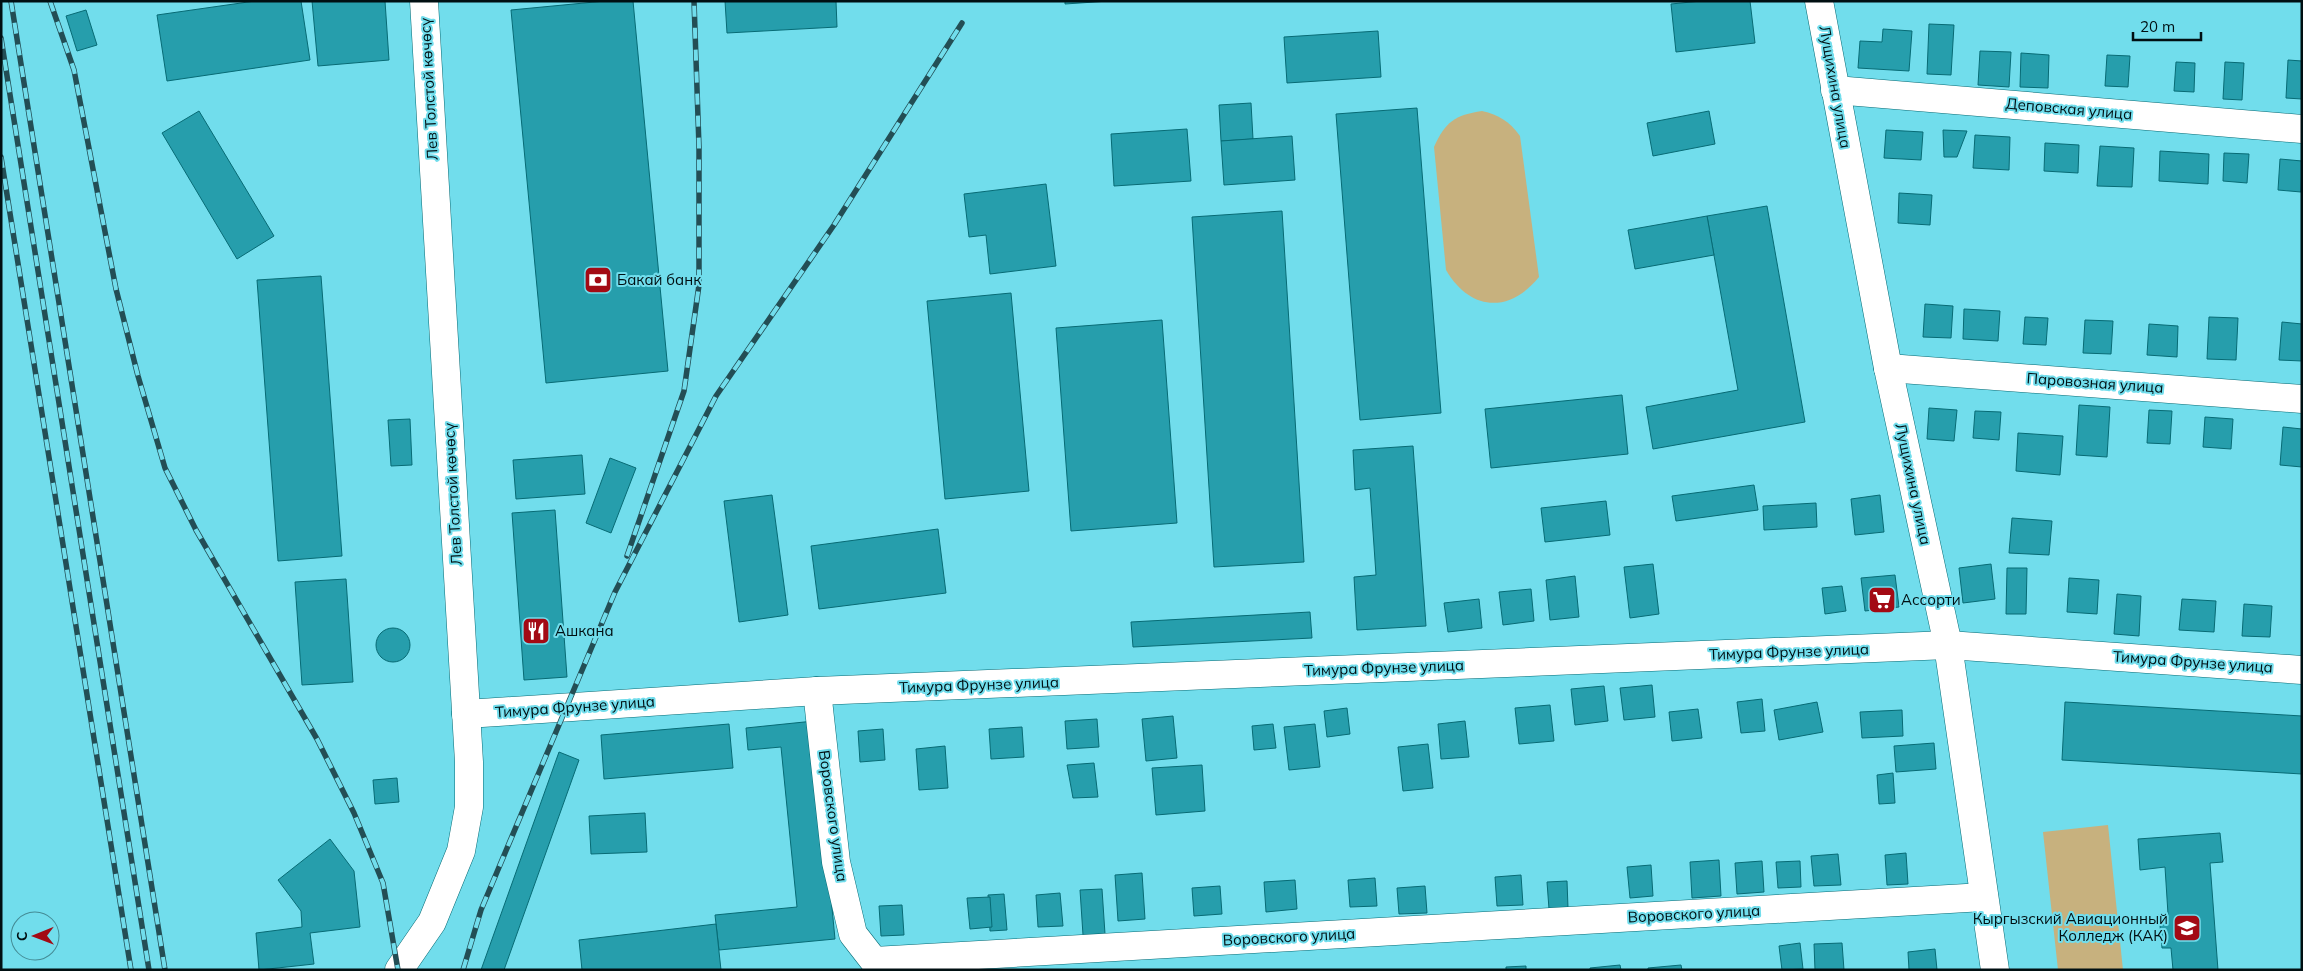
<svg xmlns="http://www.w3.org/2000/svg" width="2303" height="971" viewBox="0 0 2303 971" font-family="Mulish,sans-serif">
	<rect width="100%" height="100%" fill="#71ddec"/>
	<!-- green -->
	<g fill="#c7b17e">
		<path d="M1482,111C1499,115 1509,121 1520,136L1539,277C1509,314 1470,311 1446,270L1434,147C1445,122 1455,115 1482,111Z"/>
		<path d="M2108,825L2123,970H2058L2043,832Z"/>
	</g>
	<!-- building -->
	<g fill="#269eac" stroke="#076b75">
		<path d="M255,1H301L310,60L167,81L157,15Z"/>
		<path d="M312,1H385L389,60L318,66Z"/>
		<path d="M605,1H633L668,371L546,383L511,10Z"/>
		<path d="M725,1H836L837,27L727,33Z"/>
		<path d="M1065,1H1109L1065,4Z"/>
		<path d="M1701,1H1750L1755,43L1676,52L1671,4Z"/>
		<path d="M86,10L97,45L77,51L66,16Z"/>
		<path d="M1929,24L1954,25L1951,75L1927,74Z"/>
		<path d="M1883,29L1912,31L1909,71L1858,68L1860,41L1882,42Z"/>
		<path d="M1378,31L1381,77L1287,83L1284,37Z"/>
		<path d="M1980,51L2011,52L2009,87L1978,85Z"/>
		<path d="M2021,53L2049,55L2048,88L2020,87Z"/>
		<path d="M2107,55L2130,56L2128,87L2105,86Z"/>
		<path d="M2288,60L2302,61V99L2286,98Z"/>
		<path d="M2176,62L2195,63L2194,92L2174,91Z"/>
		<path d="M2225,62L2244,63L2242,100L2223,99Z"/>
		<path d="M1251,103L1253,139L1221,141L1219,105Z"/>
		<path d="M1417,108L1441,413L1360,420L1336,114Z"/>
		<path d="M199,111L274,236L237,259L162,133Z"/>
		<path d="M1709,111L1715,144L1653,156L1647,123Z"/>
		<path d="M1187,129L1191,181L1114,186L1111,134Z"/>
		<path d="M1886,130L1923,132L1921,160L1884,158Z"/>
		<path d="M1943,130L1967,131L1957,157H1944Z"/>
		<path d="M1975,135L2010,137L2009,170L1973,168Z"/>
		<path d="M1292,136L1295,180L1224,185L1221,141Z"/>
		<path d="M2045,143L2079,145L2078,173L2044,171Z"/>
		<path d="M2100,146L2134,148L2132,187L2097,186Z"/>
		<path d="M2160,151L2209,154L2208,184L2159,181Z"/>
		<path d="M2224,153L2249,154L2247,183L2223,181Z"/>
		<path d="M2280,159L2302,161L2301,192L2278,190Z"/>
		<path d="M1046,184L1056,266L990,274L986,235L969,237L964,194Z"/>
		<path d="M1899,193L1932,195L1930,225L1898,223Z"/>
		<path d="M1767,206L1805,422L1653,449L1646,407L1738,390L1707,216Z"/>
		<path d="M1282,211L1304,562L1214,567L1192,217Z"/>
		<path d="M1707,216L1714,255L1635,269L1628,230Z"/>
		<path d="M321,276L342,556L278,561L257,280Z"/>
		<path d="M1011,293L1029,491L945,499L927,301Z"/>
		<path d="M1925,304L1953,306L1951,338L1923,337Z"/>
		<path d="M1964,309L2000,311L1998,341L1963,339Z"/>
		<path d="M2025,317L2048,318L2046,345L2023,344Z"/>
		<path d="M2209,317L2238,318L2236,360L2207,359Z"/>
		<path d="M1162,320L1177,523L1071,531L1056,328Z"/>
		<path d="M2085,320L2113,321L2111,354L2083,353Z"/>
		<path d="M2282,322L2302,324V361L2279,360Z"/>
		<path d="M2149,324L2178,326L2177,357L2147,355Z"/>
		<path d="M1622,395L1628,454L1491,468L1485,409Z"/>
		<path d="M2079,405L2110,407L2107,457L2076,455Z"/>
		<path d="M1929,408L1957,410L1954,441L1927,439Z"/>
		<path d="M2149,410L2172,411L2170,444L2147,443Z"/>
		<path d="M1975,411L2001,412L1999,440L1973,438Z"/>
		<path d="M2205,417L2233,419L2231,449L2203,447Z"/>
		<path d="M410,419L412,465L391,466L388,420Z"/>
		<path d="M2283,427L2302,429V467L2280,465Z"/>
		<path d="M2018,433L2063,436L2060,475L2016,471Z"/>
		<path d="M1413,446L1426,626L1357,630L1354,577L1376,575L1370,488L1355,490L1353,450Z"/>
		<path d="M582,455L585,494L516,499L513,460Z"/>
		<path d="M610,458L636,468L611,533L586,523Z"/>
		<path d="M1754,485L1758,510L1676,521L1672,496Z"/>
		<path d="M772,495L788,615L739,622L724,501Z"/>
		<path d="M1880,495L1884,532L1855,535L1851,499Z"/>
		<path d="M1606,501L1610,535L1545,542L1541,508Z"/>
		<path d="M1816,503L1817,527L1764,530L1763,506Z"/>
		<path d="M555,510L567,677L524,680L512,513Z"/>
		<path d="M2012,518L2052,521L2049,555L2009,553Z"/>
		<path d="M938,529L946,593L819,609L811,546Z"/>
		<path d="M1653,564L1659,614L1630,618L1624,567Z"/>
		<path d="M1991,564L1995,599L1963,603L1959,568Z"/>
		<path d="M2007,568H2027L2026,614H2006Z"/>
		<path d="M1895,575L1899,607L1865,611L1861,578Z"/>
		<path d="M1575,576L1579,617L1550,620L1546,580Z"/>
		<path d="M2069,578L2099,580L2097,614L2067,612Z"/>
		<path d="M346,579L353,682L302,685L295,582Z"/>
		<path d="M1842,586L1846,611L1825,614L1822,588Z"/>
		<path d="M1531,589L1534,621L1503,625L1499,592Z"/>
		<path d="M2117,594L2141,596L2139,636L2114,634Z"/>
		<path d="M1479,599L1482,628L1448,632L1444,603Z"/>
		<path d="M2182,599L2216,601L2214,632L2179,630Z"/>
		<path d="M2244,604L2272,606L2270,637L2242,636Z"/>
		<path d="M1310,612L1312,638L1133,647L1131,622Z"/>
		<circle cx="393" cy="645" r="17"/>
		<path d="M1652,685L1655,717L1624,720L1620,688Z"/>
		<path d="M1604,686L1608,721L1575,725L1571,689Z"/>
		<path d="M1762,699L1765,731L1741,733L1737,702Z"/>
		<path d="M1817,702L1823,732L1779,740L1774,710Z"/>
		<path d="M2065,702L2302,716V774L2062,760Z"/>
		<path d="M1550,705L1554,741L1519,744L1515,708Z"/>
		<path d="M1347,708L1350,734L1327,737L1324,711Z"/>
		<path d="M1698,709L1702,738L1672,741L1669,712Z"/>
		<path d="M1902,710L1903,736L1862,738L1860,712Z"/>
		<path d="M1173,716L1177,758L1146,761L1142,719Z"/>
		<path d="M1097,719L1099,747L1067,749L1065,721Z"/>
		<path d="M814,721L835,939L719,950L715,915L797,907L781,747L748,750L746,728Z"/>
		<path d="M1465,721L1469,757L1441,759L1438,724Z"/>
		<path d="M729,724L733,768L604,779L601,735Z"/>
		<path d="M1273,724L1276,748L1254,750L1252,726Z"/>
		<path d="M1315,724L1320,767L1289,770L1284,727Z"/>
		<path d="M1022,727L1024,757L991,759L989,729Z"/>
		<path d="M883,729L885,760L860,762L858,731Z"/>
		<path d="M1934,743L1936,769L1896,772L1894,746Z"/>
		<path d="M1428,744L1433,788L1403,791L1398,747Z"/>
		<path d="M945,746L948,788L919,790L916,749Z"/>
		<path d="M559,752L579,760L504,970H481Z"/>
		<path d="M1094,763L1098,797L1073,798L1067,765Z"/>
		<path d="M1202,765L1205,811L1156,815L1152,768Z"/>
		<path d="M1893,773L1895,803L1879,804L1877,775Z"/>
		<path d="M397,778L399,802L375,804L373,780Z"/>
		<path d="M645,813L647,852L591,854L589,816Z"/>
		<path d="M2220,833L2223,862L2210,863L2218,970H2173L2171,948H2162L2159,914H2168L2165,867L2140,870L2138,839Z"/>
		<path d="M330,839L354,871L360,927L310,933L314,964L259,970L256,933L302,927L301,911L278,880Z"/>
		<path d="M1906,853L1908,884L1887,885L1885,855Z"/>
		<path d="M1838,854L1841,885L1814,886L1811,856Z"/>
		<path d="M1719,860L1721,896L1692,898L1690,862Z"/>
		<path d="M1762,861L1764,892L1737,894L1735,863Z"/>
		<path d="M1800,861L1801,887L1778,888L1776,862Z"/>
		<path d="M1651,865L1653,896L1630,898L1627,867Z"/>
		<path d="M1142,873L1145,919L1118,921L1115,875Z"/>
		<path d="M1521,875L1523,905L1497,906L1495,877Z"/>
		<path d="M1375,878L1377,906L1350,907L1348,880Z"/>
		<path d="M1295,880L1297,909L1266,912L1264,882Z"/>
		<path d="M1567,881L1568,908L1549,909L1547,882Z"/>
		<path d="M1220,886L1222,914L1194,916L1192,888Z"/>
		<path d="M1425,886L1427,913L1399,914L1397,888Z"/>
		<path d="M1102,889L1105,934L1083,935L1080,890Z"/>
		<path d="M1060,893L1063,926L1038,927L1036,895Z"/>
		<path d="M1004,894L1007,930L990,931L988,895Z"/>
		<path d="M990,897L992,927L970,929L967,898Z"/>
		<path d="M902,905L904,935L881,936L879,906Z"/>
		<path d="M716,924L721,970H582L579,940Z"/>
		<path d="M1800,943L1803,969L1782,970L1779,946Z"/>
		<path d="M1842,943L1844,970H1815L1814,944Z"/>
		<path d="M1935,949L1937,970H1909L1908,952Z"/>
		<path d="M1620,965L1621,970H1590V968Z"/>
		<path d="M1681,965L1682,970H1648V968Z"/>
		<path d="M1526,966V970H1506V967Z"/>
	</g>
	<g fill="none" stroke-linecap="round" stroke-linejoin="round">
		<defs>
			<g id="minor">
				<path d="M1819,1L1888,368L1948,645L1995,970"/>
				<path d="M1835,90L2302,129"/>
				<path d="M1888,368L2302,399"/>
				<path d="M817,691L836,862L853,934L874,961L1984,897"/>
			</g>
			<g id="major">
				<path d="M466,714L817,691L1948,645L2302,670"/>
				<path d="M399,970L432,922L461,851L469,807V762L424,1"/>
			</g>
		</defs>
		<!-- minor casing -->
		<use href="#minor" stroke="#066b75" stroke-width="29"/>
		<!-- major casing -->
		<use href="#major" stroke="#066b75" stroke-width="29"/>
		<!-- minor -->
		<use href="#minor" stroke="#fff" stroke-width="28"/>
		<!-- major -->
		<use href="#major" stroke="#fff" stroke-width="28"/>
		<defs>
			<g id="rail">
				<path d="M11,1L165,970"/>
				<path d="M50,1L74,70L116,289L138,376L165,468L196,530L317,739L354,813L383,883L398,970"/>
				<path d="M1,38L149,970"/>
				<path d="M1,157L131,970"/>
				<path d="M627,556L684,391L699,285V147L694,1"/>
				<path d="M463,970L481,910L615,592L716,396L834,225L962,23"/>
			</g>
		</defs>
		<!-- rail casing -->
		<use href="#rail" stroke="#234e55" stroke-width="5.5"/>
		<!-- rail -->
		<use href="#rail" stroke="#71ddec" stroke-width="4" stroke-dasharray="11" stroke-linecap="butt"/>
	</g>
	<!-- icons -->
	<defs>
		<symbol id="bank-square" viewBox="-11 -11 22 22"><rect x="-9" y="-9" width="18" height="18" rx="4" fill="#a30a14" stroke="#71ddec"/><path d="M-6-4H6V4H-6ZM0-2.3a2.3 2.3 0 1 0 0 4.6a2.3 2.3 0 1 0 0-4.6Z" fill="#fff"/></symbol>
		<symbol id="supermarket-square" viewBox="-11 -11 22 22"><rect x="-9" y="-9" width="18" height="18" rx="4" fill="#a30a14" stroke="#71ddec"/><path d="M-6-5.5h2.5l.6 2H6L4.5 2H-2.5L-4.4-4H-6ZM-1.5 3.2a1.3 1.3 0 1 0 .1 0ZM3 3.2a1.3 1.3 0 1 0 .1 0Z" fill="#fff"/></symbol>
		<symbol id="restaurant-square" viewBox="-11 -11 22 22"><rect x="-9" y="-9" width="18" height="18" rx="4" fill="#a30a14" stroke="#71ddec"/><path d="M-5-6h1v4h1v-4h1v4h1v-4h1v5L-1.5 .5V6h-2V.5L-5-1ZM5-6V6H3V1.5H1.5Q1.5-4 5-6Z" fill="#fff"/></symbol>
		<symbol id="university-square" viewBox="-11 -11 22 22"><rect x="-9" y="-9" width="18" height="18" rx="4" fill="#a30a14" stroke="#71ddec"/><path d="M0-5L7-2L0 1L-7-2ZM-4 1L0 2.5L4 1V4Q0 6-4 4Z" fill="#fff"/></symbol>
	</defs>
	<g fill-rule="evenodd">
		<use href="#bank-square" x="582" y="264" width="32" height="32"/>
		<use href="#supermarket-square" x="1866" y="584" width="32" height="32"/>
		<use href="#restaurant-square" x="520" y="615" width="32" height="32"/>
		<use href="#university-square" x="2171" y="912" width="32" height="32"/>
	</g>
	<g text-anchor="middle" stroke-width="4" stroke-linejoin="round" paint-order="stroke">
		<!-- street labels -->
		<g font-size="15" fill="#000f12" stroke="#71ddec">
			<text transform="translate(1835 87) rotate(80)" y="5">Лущихина улица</text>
			<text transform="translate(429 89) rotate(-93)" y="5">Лев Толстой көчөсү</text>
			<text transform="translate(2069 109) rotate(5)" y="5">Деповская улица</text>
			<text transform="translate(2095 383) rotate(4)" y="5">Паровозная улица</text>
			<text transform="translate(1913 484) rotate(78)" y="5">Лущихина улица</text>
			<text transform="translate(453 494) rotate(-93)" y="5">Лев Толстой көчөсү</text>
			<text transform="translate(1789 652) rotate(-2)" y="5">Тимура Фрунзе улица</text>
			<text transform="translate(2193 662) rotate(4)" y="5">Тимура Фрунзе улица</text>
			<text transform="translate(1384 668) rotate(-2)" y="5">Тимура Фрунзе улица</text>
			<text transform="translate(979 685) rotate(-2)" y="5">Тимура Фрунзе улица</text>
			<text transform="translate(575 707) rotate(-4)" y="5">Тимура Фрунзе улица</text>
			<text transform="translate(833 816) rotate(82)" y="5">Воровского улица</text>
			<text transform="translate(1694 914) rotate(-3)" y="5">Воровского улица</text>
			<text transform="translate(1289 937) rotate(-3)" y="5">Воровского улица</text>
		</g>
		<!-- poi labels -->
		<g font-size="15" fill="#000f12" stroke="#71ddec" text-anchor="start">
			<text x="617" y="285">Бакай банк</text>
			<text x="1901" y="605">Ассорти</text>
			<text x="555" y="636">Ашкана</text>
			<text x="2168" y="924" text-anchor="end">Кыргызский Авиационный<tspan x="2168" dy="17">Колледж (КАК)</tspan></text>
		</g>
	</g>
	<!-- border -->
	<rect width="2303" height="971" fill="none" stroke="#000f12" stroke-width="5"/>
	<!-- north arrow -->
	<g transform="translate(35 936) rotate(269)"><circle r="24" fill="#71ddec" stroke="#448b95"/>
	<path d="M0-4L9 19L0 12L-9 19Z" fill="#a30a14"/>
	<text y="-8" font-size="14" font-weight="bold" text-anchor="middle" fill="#000f12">С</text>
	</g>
	<!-- scale -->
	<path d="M2133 32v8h68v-8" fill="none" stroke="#000f12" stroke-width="2.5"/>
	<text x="2140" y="32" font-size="15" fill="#000f12" stroke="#71ddec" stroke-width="4" paint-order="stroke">20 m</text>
</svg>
